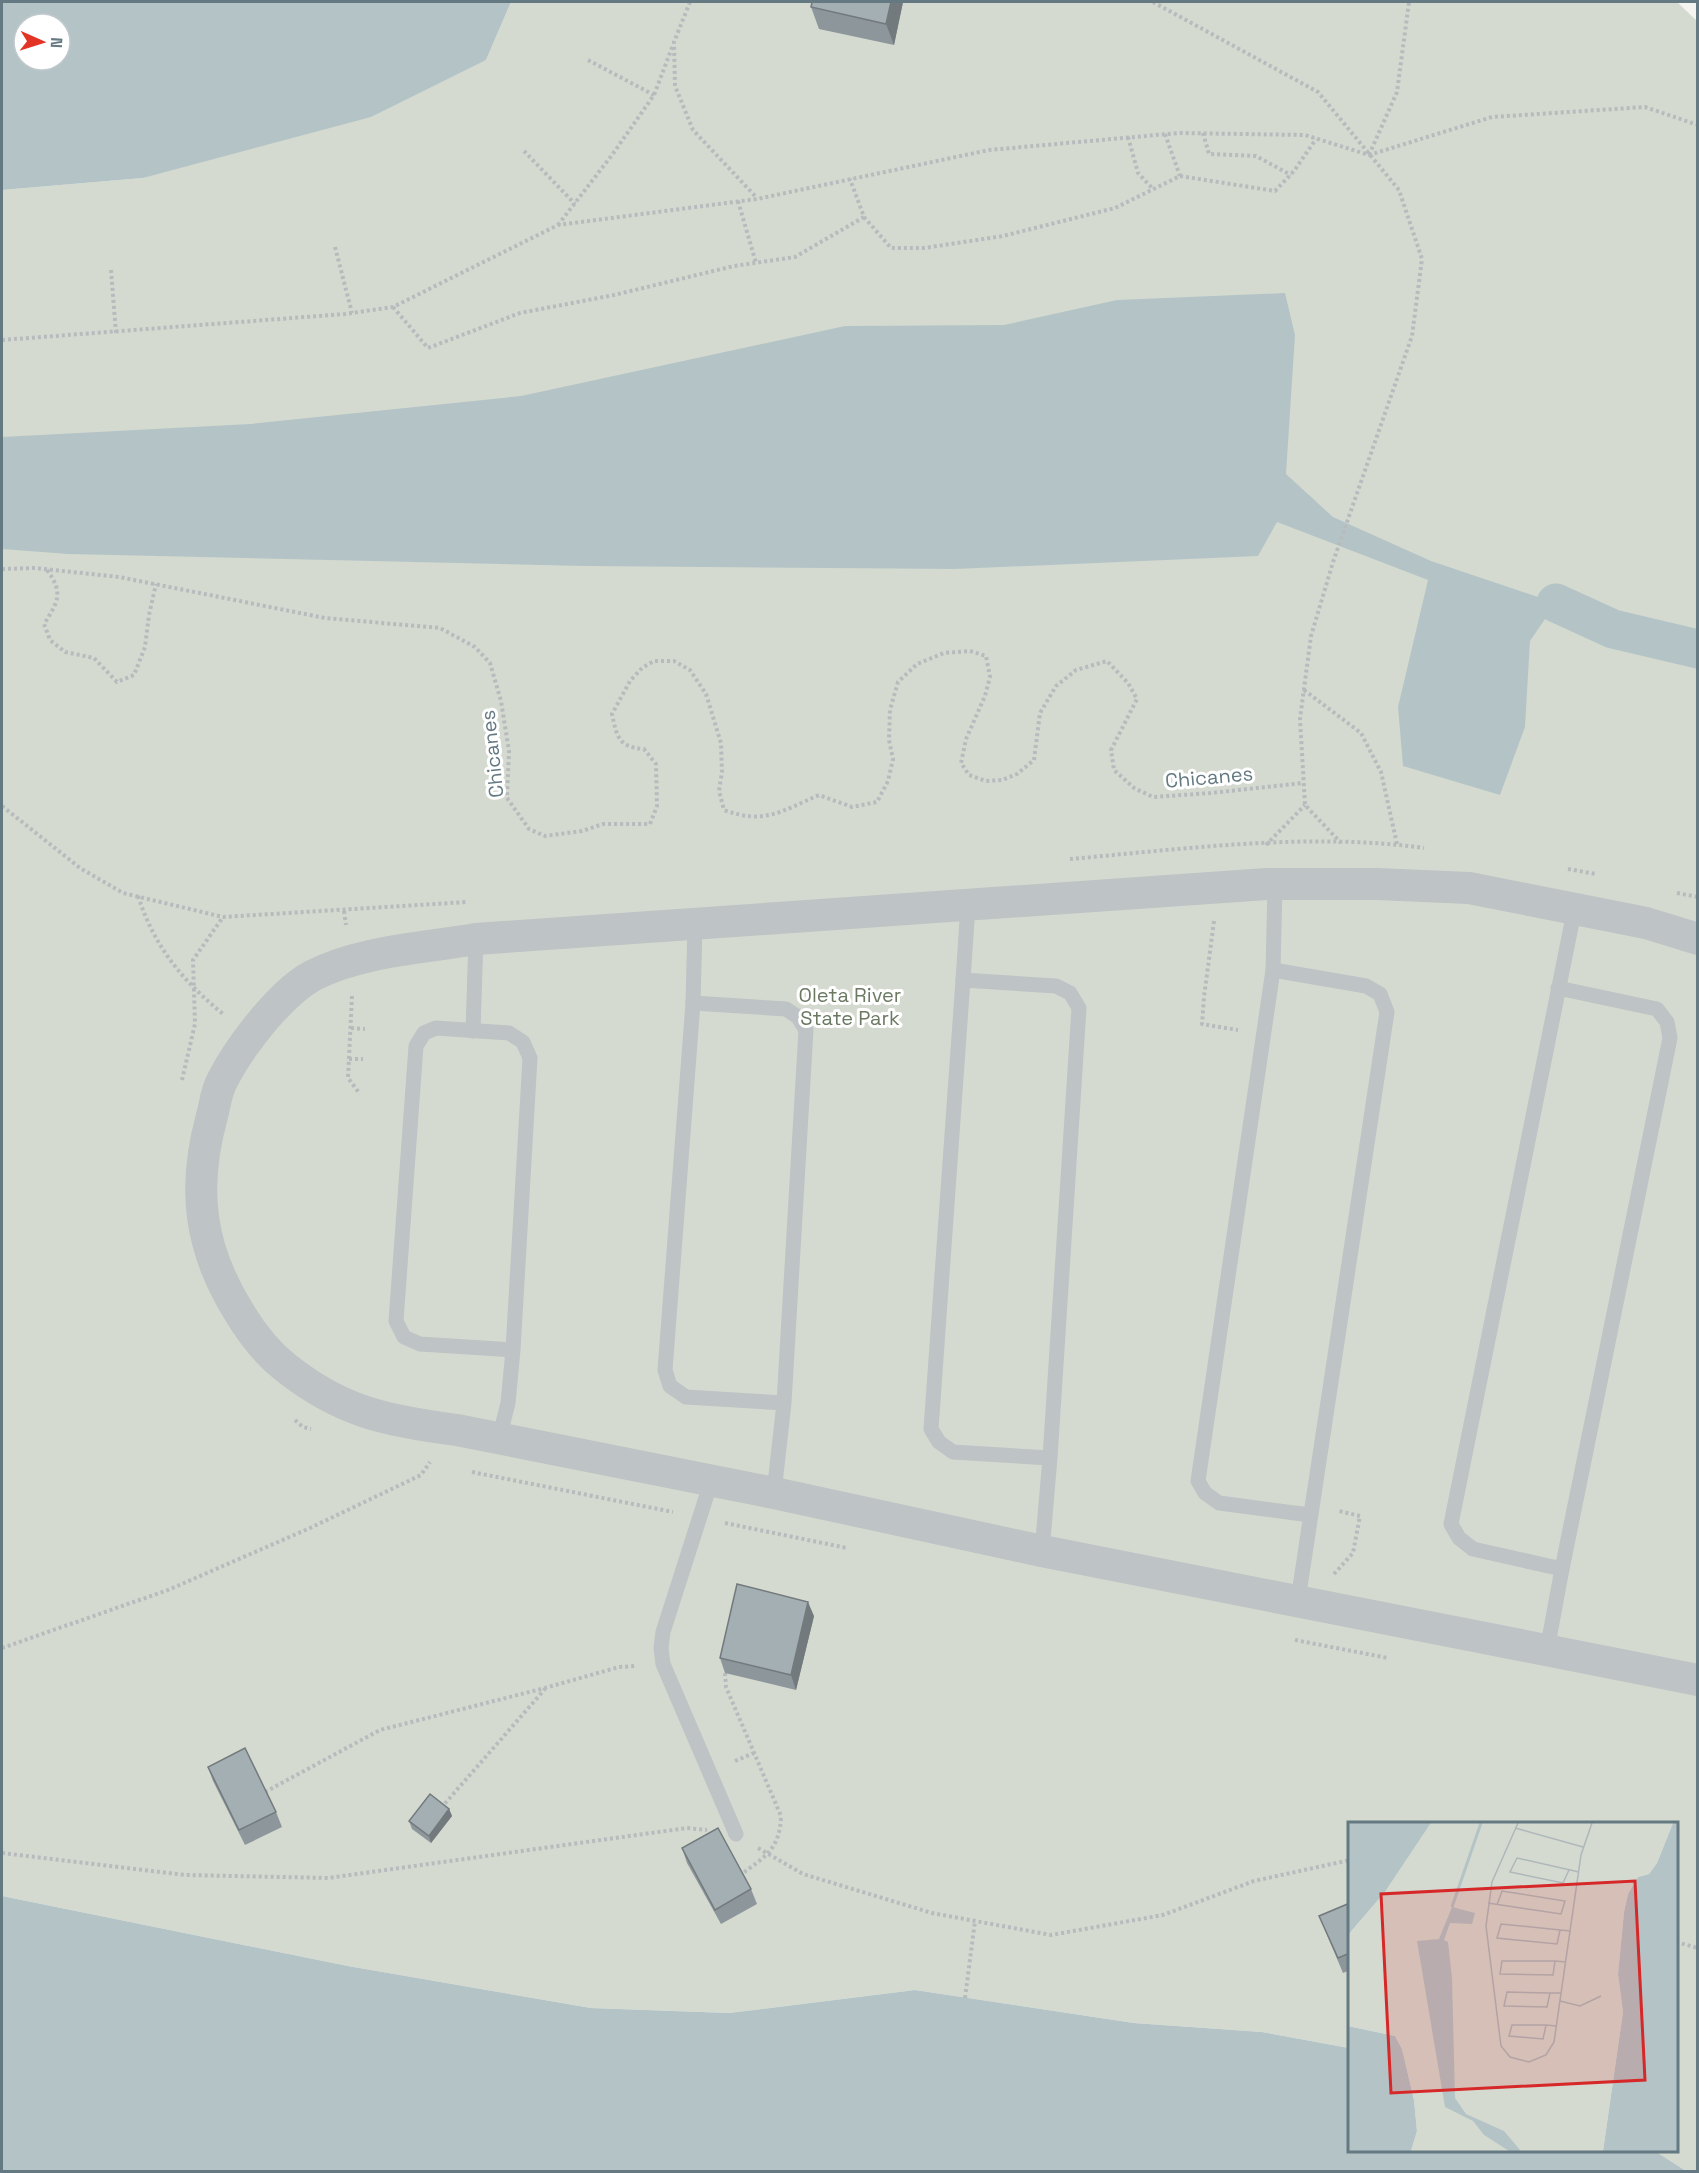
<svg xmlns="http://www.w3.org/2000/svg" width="1699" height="2173" viewBox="0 0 1699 2173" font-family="'Space Grotesk',sans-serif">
	<rect width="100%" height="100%" fill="#f5f4f1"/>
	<!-- green -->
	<path fill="#d5dad0" d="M511,2H1677L1697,21V2171H1686L1655,2151L1676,2150V1824H1350L1349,2048L1262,2032L1134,2023L915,1990L729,2013L591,2008L348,1966L2,1896V190L143,178L486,60Z"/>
	<!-- water -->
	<g fill="#b4c4c6" fill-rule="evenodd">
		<path d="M2,2H511L486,60L371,117L143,178L2,190ZM24,24H60V60H24Z"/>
		<path d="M1285,293L1295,335L1286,474L1333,517L1431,561L1556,603L1530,641L1525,727L1500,795L1403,766L1398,707L1428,580L1277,522L1258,556L955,569L584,566L68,554L2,549V437L250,424L521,396L845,326L1004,325L1117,300Z"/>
		<path d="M2,1896L348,1966L591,2008L729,2013L915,1990L1134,2023L1262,2032L1349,2048L1350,2150L1655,2151L1686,2171H2Z"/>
	</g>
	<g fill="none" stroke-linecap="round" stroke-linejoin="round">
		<!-- canal -->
		<path stroke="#b4c4c6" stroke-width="39" d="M1556,603L1613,629L1698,649"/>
		<!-- path -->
		<g stroke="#b8bbbd" stroke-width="4" stroke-dasharray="3 3" stroke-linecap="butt">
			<path d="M690,2L674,42L675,86L693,130L757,198"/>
			<path d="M1153,2L1318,92L1399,190L1422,259L1412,336L1333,562L1311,636L1300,719L1305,805L1341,843"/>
			<path d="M588,60L654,95"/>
			<path d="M1203,133L1209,154L1256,156L1291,175"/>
			<path d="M1165,134L1180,176"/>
			<path d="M1128,137L1138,173L1153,189"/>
			<path d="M524,151L575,204"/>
			<path d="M1369,155L1397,92L1409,2"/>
			<path d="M738,201L756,263"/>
			<path d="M864,217L891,248H924L1003,236L1115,208L1180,176L1275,191L1294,171L1316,139"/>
			<path d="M558,225L612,155L654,95L673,45"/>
			<path d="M335,247L352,313"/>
			<path d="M111,270L116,333"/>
			<path d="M393,307L428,348L520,313L614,295L734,266L795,257L864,217L850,179"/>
			<path d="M2,340L345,314L393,307L558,225L757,199L989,150L1179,133L1305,135L1369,155L1492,117L1645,107L1698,125"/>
			<path d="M2,569L35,568L119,577L325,618L440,628L475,647L490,663L501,701L509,751L507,798L529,829L545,836L582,831L603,824H650L657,806L656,764L644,749C618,747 617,737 612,714L630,681L642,668L654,661H674L690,670L706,694L721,743L722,772L719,791L724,810C764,825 782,811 819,795L852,807L877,802L888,781L893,759L889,740L890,710L898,682L917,664L944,653L970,651L986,656L990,677L985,696L966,739L961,763L969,775L986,781L1002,780L1017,774L1034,760L1040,713L1056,686L1076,670L1107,661L1128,683L1137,699L1111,750L1114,770L1134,788L1153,797L1211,793L1303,783"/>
			<path d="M47,570C64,593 58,602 44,624L50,640L65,652L94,658L117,682L134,675L145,647L149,615L156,584"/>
			<path d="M1304,690L1361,733L1381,772L1397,844"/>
			<path d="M2,806L80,868L123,893L223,917L467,902"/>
			<path d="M1266,845L1305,805"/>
			<path d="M1070,859C1184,849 1310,832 1424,848"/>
			<path d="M1568,869L1596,874"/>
			<path d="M1677,893L1698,897"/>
			<path d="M138,896C155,948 182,980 223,1014"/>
			<path d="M344,911L346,925"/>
			<path d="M1214,921L1204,997L1202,1024L1238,1030"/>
			<path d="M352,996L348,1078L360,1094"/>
			<path d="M351,1028L365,1029"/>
			<path d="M349,1059H363"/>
			<path d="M182,1080L195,1024L193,960L223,917"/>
			<path d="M295,1420L303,1427L311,1429"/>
			<path d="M472,1472L673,1512"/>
			<path d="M725,1523L847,1548"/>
			<path d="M1334,1574L1353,1553L1360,1516L1339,1511"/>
			<path d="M1295,1640L1388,1658"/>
			<path d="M2,1648L168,1590L310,1528L421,1475L430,1462"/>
			<path d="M725,1673L726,1687L781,1816C780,1849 765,1857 740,1875"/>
			<path d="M735,1761L754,1753"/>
			<path d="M265,1792L380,1730L545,1688L619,1667L636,1666"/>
			<path d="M441,1808L545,1689"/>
			<path d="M758,1848L803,1874L932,1913L1051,1935L1163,1915L1254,1881L1350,1860"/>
			<path d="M2,1853L185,1875L328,1878L687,1828L707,1830"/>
			<path d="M1676,1942L1698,1948"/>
			<path d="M965,1998L975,1921"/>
		</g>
		<!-- lane -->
		<g stroke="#bec3c5" stroke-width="15">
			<path d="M1273,970L1275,885"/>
			<path d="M963,980L968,905"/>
			<path d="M1558,988L1657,1009L1667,1022L1670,1038L1562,1569L1473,1549L1459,1538L1451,1524L1575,907"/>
			<path d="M693,1003L695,925"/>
			<path d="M473,1031L476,939"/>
			<path d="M499,1439L508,1403L513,1350L530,1058L523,1042L509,1033L436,1028L424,1033L416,1046L396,1321L404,1337L420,1344L513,1350"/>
			<path d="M711,1482L663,1632L661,1648L663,1664L736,1834"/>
			<path d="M774,1493L784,1403L806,1030L798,1017L786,1009L693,1003L665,1370L670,1386L686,1397L784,1403"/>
			<path d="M1042,1551L1050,1458L1079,1008L1070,993L1056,986L963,980L931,1429L939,1442L953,1452L1050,1458"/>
			<path d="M1298,1600L1387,1012L1380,994L1366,986L1273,970L1198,1481L1205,1493L1219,1503L1310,1515"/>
			<path d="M1547,1650L1562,1569"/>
		</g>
		<!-- street -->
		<path stroke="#bec3c5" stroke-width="32" d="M1698,939L1646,923L1469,888L1377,884H1267L476,939C424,948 359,951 312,976C294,986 279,1002 265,1018C249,1037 233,1059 222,1081C216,1092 215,1105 212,1116C192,1188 199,1248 239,1312C251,1332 266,1352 285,1367C341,1412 387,1421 457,1430L774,1493L1042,1551L1698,1680"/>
	</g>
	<!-- wall -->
	<g fill="#8d969a">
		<path d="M812,2H903L894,45L819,29L811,7Z"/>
		<path d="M814,1616L796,1690L725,1673L720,1658Z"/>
		<path d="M208,1767L276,1812L282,1827L245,1845L213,1781Z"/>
		<path d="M449,1809L452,1816L431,1843L412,1829L409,1821Z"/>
		<path d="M682,1848L751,1889L757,1904L721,1924L687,1863Z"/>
		<path d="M1350,1903V1970L1343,1973L1319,1916Z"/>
	</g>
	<!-- shaded-wall -->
	<g fill="#737a7d">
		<path d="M891,2H903L894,45L886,24Z"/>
		<path d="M808,1602L814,1616L796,1690L791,1675Z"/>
		<path d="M449,1809L452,1816L431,1843L429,1836Z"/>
	</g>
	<!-- building -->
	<g fill="#a4afb3" stroke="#737a7d" stroke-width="1.5">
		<path d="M812,2H891L886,24L811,7Z"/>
		<path d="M737,1584L808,1602L791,1675L720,1658Z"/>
		<path d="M245,1748L276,1812L239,1830L208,1767Z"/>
		<path d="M430,1794L449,1809L429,1836L409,1821Z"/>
		<path d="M718,1828L751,1889L715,1910L682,1848Z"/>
		<path d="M1350,1903V1953L1338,1958L1319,1916Z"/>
	</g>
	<g text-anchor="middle" stroke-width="6" stroke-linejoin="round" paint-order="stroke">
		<!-- street labels -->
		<g font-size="20" fill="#647982" stroke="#fff">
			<text transform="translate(492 754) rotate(-96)" y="7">Chicanes</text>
			<text transform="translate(1209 777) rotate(-5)" y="7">Chicanes</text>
		</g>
		<!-- park labels -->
		<g font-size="20" fill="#6b7963" stroke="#fff">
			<text x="850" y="1002">Oleta River<tspan x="850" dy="23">State Park</tspan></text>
		</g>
	</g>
	<!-- overview -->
	<g transform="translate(1348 1822)">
		<rect width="330" height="330" fill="#f5f4f1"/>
		<path d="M83,1H325L309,41L301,52L290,55L280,72L276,90L270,152L275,190L255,329H63L69,309L66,278L54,227L47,214L0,204V113L37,70Z" fill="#d5dad0"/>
		<path d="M0,1H83L37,70L0,113ZM325,1H330V329H255L275,190L270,152L276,90L280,72L290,55L301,52L309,41ZM104,85L127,91L124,102L102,101L96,118L100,120L104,156L107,276L118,292L156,309L173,329H161L136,313L125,299L97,285L69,119L91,117ZM0,204L47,214L54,227L66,278L69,309L63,329H0Z" fill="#b4c4c6"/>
		<path fill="none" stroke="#b4c4c6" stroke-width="3" d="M104,85L133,1"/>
		<path fill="none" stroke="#aeb8bb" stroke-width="1.5" d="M170,1L144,60L138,104L153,224L162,235L181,240L198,233L206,220L233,33L244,1M167,6L235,25M221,48L215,61L162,50L169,36L231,50M140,81L213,92L217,79L154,69L149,83M212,108L209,122L149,116L153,102L222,109M207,139L205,153L152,152L154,139H207L218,140M202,171L199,185L156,184L159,170L202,171H213M212,179L232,184L253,174M198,203L195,217L161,214L164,203H198L208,204"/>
		<path fill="#d62828" fill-opacity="0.15" stroke="#d62828" stroke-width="3" d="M287,59L297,258L43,271L33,72Z"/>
		<rect width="330" height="330" fill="none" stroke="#647982" stroke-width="3"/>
	</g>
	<!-- border -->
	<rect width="1699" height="2173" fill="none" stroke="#647982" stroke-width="6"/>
	<!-- north arrow -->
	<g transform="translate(42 42) rotate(93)"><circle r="28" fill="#ffffff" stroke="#c1c9cd" stroke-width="1.5"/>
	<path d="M0-4.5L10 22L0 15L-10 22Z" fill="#e23324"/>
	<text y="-9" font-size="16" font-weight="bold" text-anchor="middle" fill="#647982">N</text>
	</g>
</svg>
